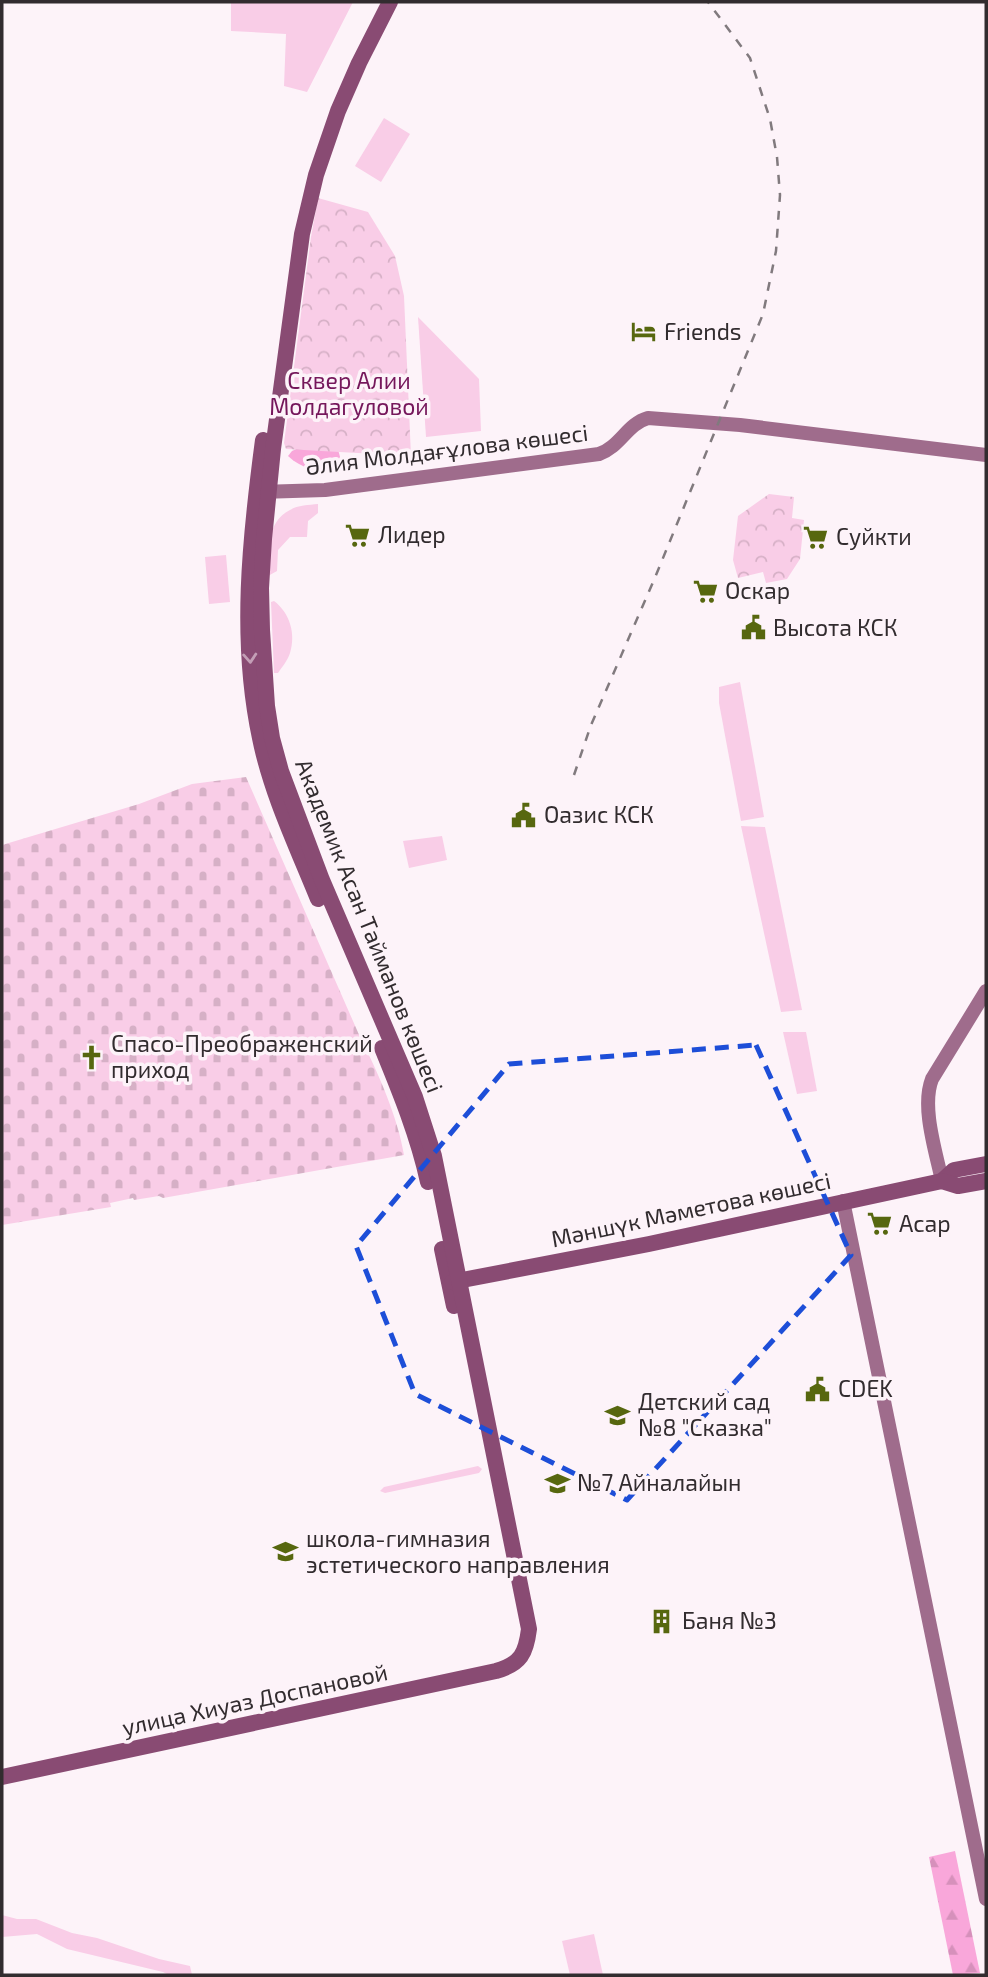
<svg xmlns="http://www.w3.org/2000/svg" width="988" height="1977" viewBox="0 0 988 1977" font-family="'Exo 2',sans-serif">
	<defs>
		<pattern id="forest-firs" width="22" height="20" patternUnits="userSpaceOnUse" patternTransform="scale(1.75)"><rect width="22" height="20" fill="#f9a7da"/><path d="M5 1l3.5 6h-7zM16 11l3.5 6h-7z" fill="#d690bb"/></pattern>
		<pattern id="cemetery-stones" width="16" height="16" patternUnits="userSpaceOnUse" patternTransform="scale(1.75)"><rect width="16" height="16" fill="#f9cde7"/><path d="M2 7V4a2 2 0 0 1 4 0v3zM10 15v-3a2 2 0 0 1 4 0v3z" fill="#d6b0c6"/></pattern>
		<pattern id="park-crowns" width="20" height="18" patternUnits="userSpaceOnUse" patternTransform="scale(1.75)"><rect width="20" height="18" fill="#f9cde7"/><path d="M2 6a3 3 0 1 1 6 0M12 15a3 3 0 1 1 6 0" fill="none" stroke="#d6b0c6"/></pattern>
	</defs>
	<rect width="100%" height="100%" fill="#fdf3f9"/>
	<!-- grass -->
	<g fill="#f9cde7">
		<path d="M231,2H353L307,92L284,86L286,34L231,31Z"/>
		<path d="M384,118L410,134L381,182L355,166Z"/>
		<path d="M418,317L479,379L481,431L426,437Z"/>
		<path d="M318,504V513L308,521L307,537H290L278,550L277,571L268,576C269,552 265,523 290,510C298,505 309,505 318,504Z"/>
		<path d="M226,555L230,602L209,604L205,557Z"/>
		<path d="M274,601C290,613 296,634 290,653C288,660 282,667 278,673H274L271,602Z"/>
		<path d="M740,682L764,817L741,821L719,703V687Z"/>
		<path d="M741,826L765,827L802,1010L781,1012Z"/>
		<path d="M442,836L447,860L409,868L403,841Z"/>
		<path d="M783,1032H806L817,1091L797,1094Z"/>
		<path d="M478,1466L482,1469L479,1473L385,1493L380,1491L384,1487Z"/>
		<path d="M2,1915L17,1919H36L72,1933L97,1938L159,1959L190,1966L192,1975H169L163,1972L67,1949L37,1934L2,1937Z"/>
		<path d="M594,1934L603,1975H570L562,1941Z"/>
	</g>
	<!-- forest -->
	<g fill="url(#forest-firs)">
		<path d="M303,446H337L342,464L334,471C316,471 302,469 288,456L292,451Z"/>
		<path d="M955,1851L980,1973L953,1975L929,1857Z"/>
	</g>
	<!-- cemetery -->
	<path fill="url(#cemetery-stones)" d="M246,777L360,1037C378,1072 398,1118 404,1155L163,1198L159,1196L134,1200L133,1198L110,1203L111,1207L2,1225V845L139,804L192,784Z"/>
	<!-- park -->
	<g fill="url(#park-crowns)">
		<path d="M318,198L368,212L395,256L404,296L411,456L286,449L284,443L311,237Z"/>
		<path d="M769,494L794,497L792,518L804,520L800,559L787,579L766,583L763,572L738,578L733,560L738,516Z"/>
	</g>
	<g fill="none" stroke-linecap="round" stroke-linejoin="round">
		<!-- secondary -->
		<g stroke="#9f6c8c" stroke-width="14">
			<path d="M260,492L325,490L599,454C620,447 627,424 648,418L740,425L986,455"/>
			<path d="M942,1181C936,1152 921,1107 932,1079L986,991"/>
			<path d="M843,1201L986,1899"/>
		</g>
		<!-- primary -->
		<g stroke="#894b73" stroke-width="16">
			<path d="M263,440C250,538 239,640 260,738C271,793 297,847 318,899"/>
			<path d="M382,1048C400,1092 418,1136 428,1182"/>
			<path d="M942,1181L954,1170L986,1164"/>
			<path d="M442,1249L454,1306"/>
			<path d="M452,1282L649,1244L942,1181L958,1186L986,1181"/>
			<path d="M2,1777L496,1671C521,1664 526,1653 529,1629L434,1156L415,1097L322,880L281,771L272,738L267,706L262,630L261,588L264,539L273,449L302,234L316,175L338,111L359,63L390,2"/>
		</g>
		<!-- rail -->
		<path stroke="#817a7e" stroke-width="2.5" stroke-dasharray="9 9" stroke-linecap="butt" d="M574,775L591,725L654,580L763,314L776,251L780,195L777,157L770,119L750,58L708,2"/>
	</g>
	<!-- one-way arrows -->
	<defs><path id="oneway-chevron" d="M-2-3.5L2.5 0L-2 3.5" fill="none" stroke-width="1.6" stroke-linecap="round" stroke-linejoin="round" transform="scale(1.75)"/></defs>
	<use stroke="#c39fb6" href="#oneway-chevron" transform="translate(250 658) rotate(86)"/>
	<!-- marked area -->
	<path fill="none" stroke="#1d4ed8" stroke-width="5" stroke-dasharray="14 9" stroke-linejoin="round" d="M756,1045L851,1255L627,1500L415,1394L356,1246L509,1064Z"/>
	<!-- icons -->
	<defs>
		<symbol id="hotel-bare" viewBox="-9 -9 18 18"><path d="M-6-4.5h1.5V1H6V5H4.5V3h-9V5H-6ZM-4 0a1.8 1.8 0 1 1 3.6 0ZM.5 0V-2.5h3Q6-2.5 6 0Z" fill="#57670f" stroke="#fdf3f9" stroke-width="2.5" paint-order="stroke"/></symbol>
		<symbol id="supermarket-bare" viewBox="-9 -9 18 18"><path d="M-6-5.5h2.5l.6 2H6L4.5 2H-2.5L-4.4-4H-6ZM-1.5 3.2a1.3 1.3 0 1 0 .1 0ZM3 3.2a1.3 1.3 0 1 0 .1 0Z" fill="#57670f" stroke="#fdf3f9" stroke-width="2.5" paint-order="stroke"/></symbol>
		<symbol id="civic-bare" viewBox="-9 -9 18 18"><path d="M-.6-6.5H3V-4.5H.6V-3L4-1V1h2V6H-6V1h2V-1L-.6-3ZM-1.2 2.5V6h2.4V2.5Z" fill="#57670f" stroke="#fdf3f9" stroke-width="2.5" paint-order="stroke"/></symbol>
		<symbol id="church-bare" viewBox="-9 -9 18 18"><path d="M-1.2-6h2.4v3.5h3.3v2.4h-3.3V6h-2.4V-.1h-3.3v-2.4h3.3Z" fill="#57670f" stroke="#fdf3f9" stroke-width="2.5" paint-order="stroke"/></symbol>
		<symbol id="school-bare" viewBox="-9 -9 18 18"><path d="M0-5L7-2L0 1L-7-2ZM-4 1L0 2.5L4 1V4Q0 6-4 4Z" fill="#57670f" stroke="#fdf3f9" stroke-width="2.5" paint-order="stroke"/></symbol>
		<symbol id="building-bare" viewBox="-9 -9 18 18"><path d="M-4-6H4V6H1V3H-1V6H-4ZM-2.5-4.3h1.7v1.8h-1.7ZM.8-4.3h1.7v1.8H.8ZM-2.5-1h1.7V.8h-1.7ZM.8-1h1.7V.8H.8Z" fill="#57670f" stroke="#fdf3f9" stroke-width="2.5" paint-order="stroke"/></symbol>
	</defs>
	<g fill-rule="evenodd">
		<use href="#hotel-bare" x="626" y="314" width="35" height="35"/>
		<use href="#supermarket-bare" x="340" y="518" width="35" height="35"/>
		<use href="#supermarket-bare" x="798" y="520" width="35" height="35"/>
		<use href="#supermarket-bare" x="688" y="574" width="35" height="35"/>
		<use href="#civic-bare" x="736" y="610" width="35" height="35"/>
		<use href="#civic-bare" x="506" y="798" width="35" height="35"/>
		<use href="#church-bare" x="74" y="1040" width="35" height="35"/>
		<use href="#supermarket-bare" x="862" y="1206" width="35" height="35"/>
		<use href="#civic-bare" x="800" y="1372" width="35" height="35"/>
		<use href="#school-bare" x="600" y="1398" width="35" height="35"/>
		<use href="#school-bare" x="540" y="1466" width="35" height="35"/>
		<use href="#school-bare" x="268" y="1534" width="35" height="35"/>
		<use href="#building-bare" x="644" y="1604" width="35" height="35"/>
	</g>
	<g text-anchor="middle" stroke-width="7" stroke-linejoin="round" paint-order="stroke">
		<!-- poi labels -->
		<g font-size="23" fill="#322c2f" stroke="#fdf3f9" text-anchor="start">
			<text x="664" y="340">Friends</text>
			<text x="378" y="543">Лидер</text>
			<text x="836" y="545">Суйкти</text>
			<text x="725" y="599">Оскар</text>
			<text x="773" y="636">Высота КСК</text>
			<text x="544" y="823">Оазис КСК</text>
			<text x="111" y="1052">Спасо-Преображенский<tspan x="111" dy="26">приход</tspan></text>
			<text x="899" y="1232">Асар</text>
			<text x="838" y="1397">CDEK</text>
			<text x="638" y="1410">Детский сад<tspan x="638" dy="26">№8 "Сказка"</tspan></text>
			<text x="577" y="1491">№7 Айналайын</text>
			<text x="306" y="1547">школа-гимназия<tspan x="306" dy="26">эстетического направления</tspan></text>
			<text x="682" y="1629">Баня №3</text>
		</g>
		<!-- park labels -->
		<g font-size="23" fill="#75175b" stroke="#fdf3f9">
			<text x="349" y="389">Сквер Алии<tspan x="349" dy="26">Молдагуловой</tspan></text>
		</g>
		<!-- street labels -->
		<g font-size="23" fill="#322c2f" stroke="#fdf3f9">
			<text transform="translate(447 450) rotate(-7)" y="8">Әлия Молдағұлова көшесі</text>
			<text transform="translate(369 926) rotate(68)" y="8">Академик Асан Тайманов көшесі</text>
			<text transform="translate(691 1210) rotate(-12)" y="8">Мәншүк Мәметова көшесі</text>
			<text transform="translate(255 1700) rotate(-12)" y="8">улица Хиуаз Доспановой</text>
		</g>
	</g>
	<!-- border -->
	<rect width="988" height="1977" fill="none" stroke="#322c2f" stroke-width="7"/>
</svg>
